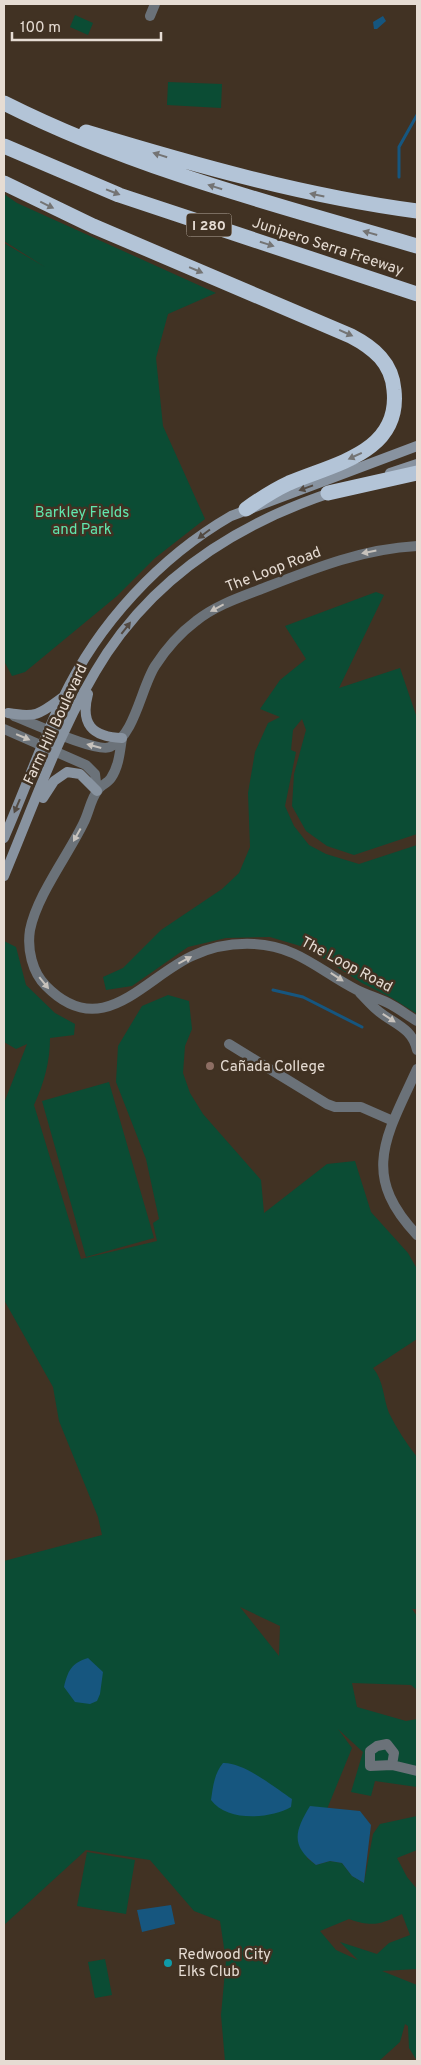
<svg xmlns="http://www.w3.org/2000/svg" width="421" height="2065" viewBox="0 0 421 2065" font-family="Overpass,sans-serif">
	<rect width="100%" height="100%" fill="#413223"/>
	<!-- green -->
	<path fill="#0b4c34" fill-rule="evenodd" d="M75 15 93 23 88 35 70 27Z
		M168 82 222 84 221 108 167 105Z
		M4 194 17 203 216 293 168 314 156 358 163 426 205 519 155 558 117 596 25 672 12 676 4 661V243L45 267 4 241Z
		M376 592 384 595 339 688 400 668 417 718V834L354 855 327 846 306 831 292 806 294 774 306 730 302 719 293 730 291 750 296 752 285 806 294 826 309 845 326 854 359 864 417 845V1014L392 998 362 983 307 948 270 937 226 938 188 947 132 986 106 990 103 977 123 968 161 930 222 889 239 873 250 847 248 793 255 752 268 723 280 717 260 709 280 680 306 659 285 626Z
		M4 941 16 947 26 985 55 1013 75 1024 74 1035 50 1038C50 1062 44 1083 34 1105L81 1259 157 1241 153 1223 159 1219 146 1159 116 1082 118 1046 142 1006 168 995 189 1001 192 1029 185 1046 183 1073 190 1093 203 1114 261 1180 264 1213 327 1164 355 1161 371 1212 408 1253 417 1269V1339L373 1368C384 1381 383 1398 389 1413 397 1429 406 1443 417 1457V1609H412L417 1616V1690L411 1685 352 1683 357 1707 406 1721 417 1719V1787L375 1781 371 1796 351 1792 363 1752 338 1729 352 1748 307 1858 316 1865 330 1861 342 1863 352 1876 364 1883 373 1834 380 1824 417 1816V1850L397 1858 407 1877 417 1889V1969L382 1971 417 1985V2061L409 2048 408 2026 405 2024 400 2042 379 2061H225L221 2015 226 1961 220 1921 194 1911 150 1860 86 1850 4 1925V1561L102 1535 98 1517 59 1421 53 1387 4 1300V1103L27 1044 16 1049 4 1042ZM240 1607 280 1626 279 1656ZM402 1914 410 1935 389 1943 377 1954 340 1942 358 1960 336 1950 320 1931 349 1919C372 1927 380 1925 402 1914Z
		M109 1082 154 1238 86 1257 42 1101Z
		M87 1852 135 1860 126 1914 77 1906Z
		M105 1959 112 1995 95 1998 88 1962Z"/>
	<!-- water -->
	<path fill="#16567f" d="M383 16 386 21 377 29H374L373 22Z
		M88 1658 103 1672 100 1694 97 1701 90 1704 75 1702 64 1687C68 1671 71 1663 88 1658Z
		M223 1763C244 1762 275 1788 292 1799L291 1807C270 1819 227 1822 211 1800 213 1787 214 1774 223 1763Z
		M310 1806 360 1811 371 1825 364 1883 352 1876 342 1863 330 1861 316 1865C291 1846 294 1832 310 1806Z
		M171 1905 175 1924 142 1932 137 1910Z"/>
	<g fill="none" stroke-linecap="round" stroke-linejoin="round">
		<!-- stream -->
		<path stroke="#16567f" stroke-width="3" d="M399 177V147L417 115
			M273 990 303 997 362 1027"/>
		<!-- minor -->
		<path stroke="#6b7279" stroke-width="10" d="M150 16 155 4
			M14 716C30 722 97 753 110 747 135 735 141 688 155 666 166 649 180 633 196 621 216 605 241 597 264 588 315 568 362 549 417 546
			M4 729 86 765 95 774 97 791
			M122 738C120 751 119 766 111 778 108 783 101 785 98 790 91 798 89 812 84 822 69 854 37 895 30 930 27 949 32 972 46 986 102 1043 144 978 192 956 211 947 233 943 254 944 298 946 321 972 357 990 367 995 378 998 388 1003 398 1008 407 1015 417 1021
			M360 993C366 999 371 1005 377 1010 393 1024 412 1027 417 1050
			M229 1044 327 1104 335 1107H361L393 1121
			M417 1069C387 1135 359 1174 417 1235
			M392 1765 394 1753 387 1744 377 1746 370 1751V1766L392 1765 417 1771"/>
		<!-- secondary -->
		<path stroke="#8893a0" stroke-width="10" d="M390 473 417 464
			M88 694C80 724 92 737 122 738
			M8 713C37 718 40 714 63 697
			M43 798 54 781 67 772 80 774 97 791
			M4 838C24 792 41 744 63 698 98 624 160 557 231 516L417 446
			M4 876C35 802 63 720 107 653 161 572 242 522 333 492"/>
		<!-- motorway -->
		<path stroke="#b3c4d7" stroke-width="15" d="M4 103C135 169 277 205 417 246
			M86 132C195 165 304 196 417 211
			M4 146 119 195 417 294
			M4 183 93 226 351 336C374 348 392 363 394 390 401 453 333 464 289 483 274 490 260 499 246 509
			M328 493 417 473"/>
	</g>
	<!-- one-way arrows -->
	<defs><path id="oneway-solid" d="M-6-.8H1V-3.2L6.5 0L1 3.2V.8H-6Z" transform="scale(1.25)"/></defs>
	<g fill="#747474">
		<use href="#oneway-solid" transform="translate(160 155) rotate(-163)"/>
		<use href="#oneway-solid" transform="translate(215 187) rotate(-163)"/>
		<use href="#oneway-solid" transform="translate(113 192) rotate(21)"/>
		<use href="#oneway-solid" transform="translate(317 195) rotate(-168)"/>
		<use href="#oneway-solid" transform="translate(47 205) rotate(26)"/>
		<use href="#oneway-solid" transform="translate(370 233) rotate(-164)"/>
		<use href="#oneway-solid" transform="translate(267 244) rotate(18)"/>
		<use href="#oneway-solid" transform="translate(196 270) rotate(23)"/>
		<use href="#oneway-solid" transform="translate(346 333) rotate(24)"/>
		<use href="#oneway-solid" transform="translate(355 456) rotate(155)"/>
	</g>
	<g fill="#534a42">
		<use href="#oneway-solid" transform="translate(306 488) rotate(160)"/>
		<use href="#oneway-solid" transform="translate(204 534) rotate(143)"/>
		<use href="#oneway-solid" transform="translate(126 628) rotate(-52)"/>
		<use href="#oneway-solid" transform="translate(17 806) rotate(113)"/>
	</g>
	<g fill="#c7c2bc">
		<use href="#oneway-solid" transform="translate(369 552) rotate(169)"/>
		<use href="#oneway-solid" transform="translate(217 608) rotate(152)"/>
		<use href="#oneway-solid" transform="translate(23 737) rotate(23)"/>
		<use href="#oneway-solid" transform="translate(94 746) rotate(-165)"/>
		<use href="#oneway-solid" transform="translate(77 835) rotate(119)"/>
		<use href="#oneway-solid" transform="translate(185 960) rotate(-28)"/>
		<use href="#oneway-solid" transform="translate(337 977) rotate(33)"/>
		<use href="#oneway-solid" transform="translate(44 983) rotate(51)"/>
		<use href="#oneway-solid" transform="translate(389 1018) rotate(33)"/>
	</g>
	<!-- markers -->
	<circle fill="#8d6e63" stroke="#413223" stroke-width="2" cx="210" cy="1066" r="5"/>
	<circle fill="#0f9aa8" stroke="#413223" stroke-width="2" cx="168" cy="1963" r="5"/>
	<g text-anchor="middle" stroke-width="5" stroke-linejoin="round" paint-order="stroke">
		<!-- shield labels -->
		<rect fill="#413223" stroke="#b4a99e" stroke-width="1" x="186.5" y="213.5" width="45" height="23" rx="4"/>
		<g font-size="14" font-weight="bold" fill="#e6dcd3">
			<text x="209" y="230">I 280</text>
		</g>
		<!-- street labels -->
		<g font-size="15" fill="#e6dcd3" stroke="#413223">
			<text transform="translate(328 246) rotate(18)" y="5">Junipero Serra Freeway</text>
			<text transform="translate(273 569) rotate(-21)" y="5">The Loop Road</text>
			<text transform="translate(55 724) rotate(-65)" y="5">Farm Hill Boulevard</text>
			<text transform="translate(347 964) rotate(28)" y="5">The Loop Road</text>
		</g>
		<!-- park labels -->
		<g font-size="15" fill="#61e7ae" stroke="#413223">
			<text x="82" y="517">Barkley Fields<tspan x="82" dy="17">and Park</tspan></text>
		</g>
		<!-- poi labels -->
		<g font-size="15" fill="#e6dcd3" stroke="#413223" text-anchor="start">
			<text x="220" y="1071">Cañada College</text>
			<text x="178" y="1959">Redwood City<tspan x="178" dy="17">Elks Club</tspan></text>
		</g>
	</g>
	<!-- border -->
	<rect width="421" height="2065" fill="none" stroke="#e6dcd3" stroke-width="10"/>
	<!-- scale -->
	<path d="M12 32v8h149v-8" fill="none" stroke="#e6dcd3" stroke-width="2.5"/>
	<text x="20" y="32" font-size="15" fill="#e6dcd3" stroke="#413223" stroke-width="4" paint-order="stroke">100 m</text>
</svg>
